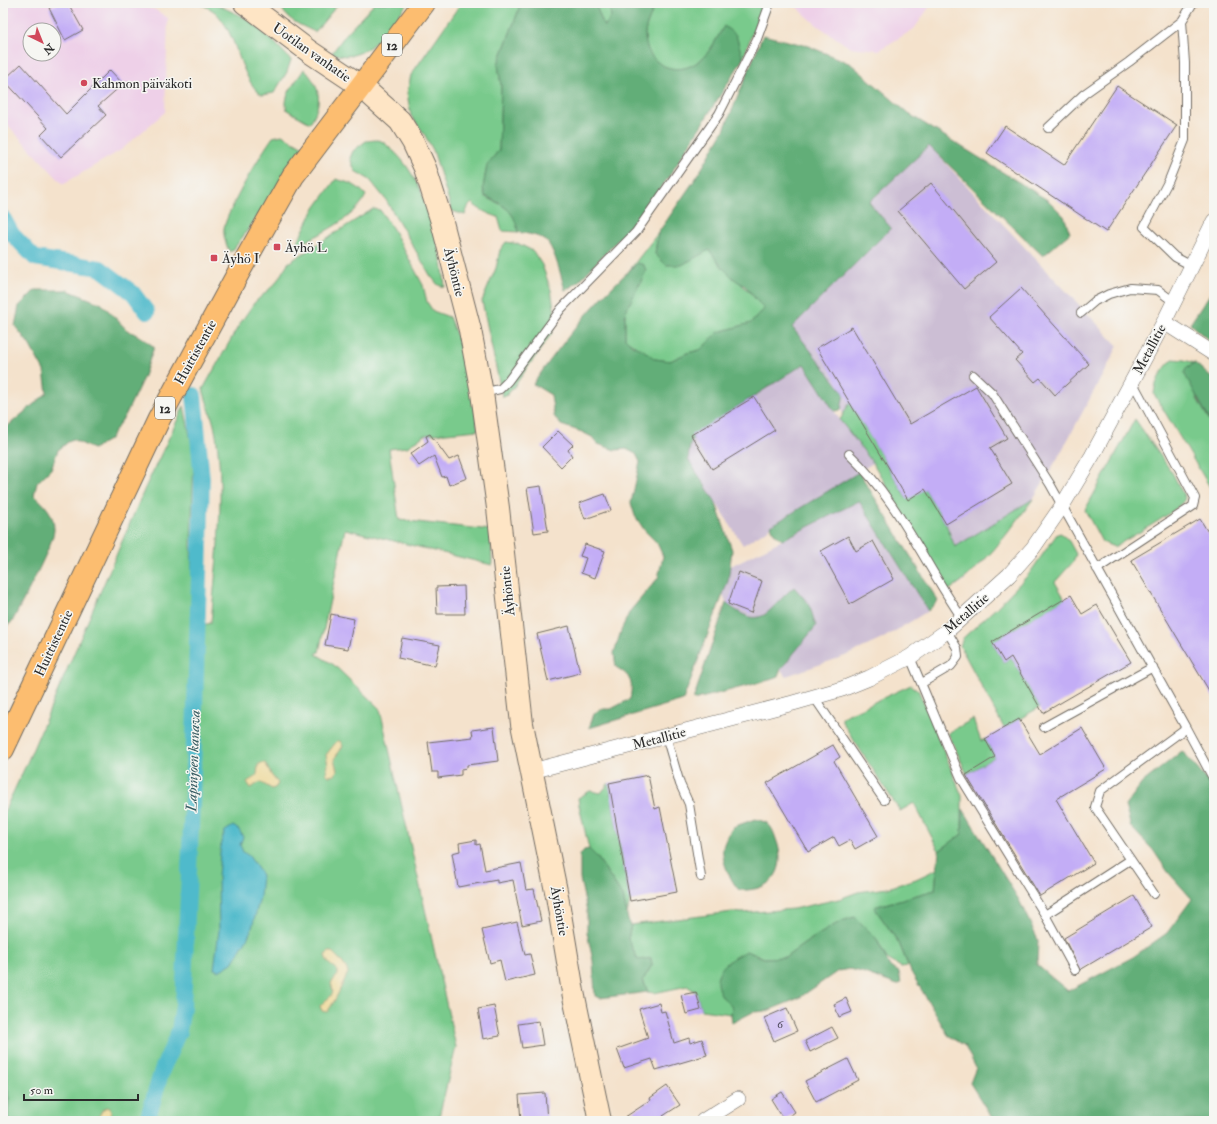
<svg xmlns="http://www.w3.org/2000/svg" width="1217" height="1124" viewBox="0 0 1217 1124" font-family="'IM FELL Double Pica',serif">
	<rect width="100%" height="100%" fill="#f6f6f2"/>
	<filter id="ink" filterUnits="userSpaceOnUse"><feTurbulence type="fractalNoise" baseFrequency=".025" numOctaves="2"/><feDisplacementMap in="SourceGraphic" scale="8" xChannelSelector="R" yChannelSelector="G"/><feConvolveMatrix kernelMatrix="1 2 1 2 8 2 1 2 1" color-interpolation-filters="sRGB"/></filter>
	<filter id="wash" filterUnits="userSpaceOnUse"><feTurbulence type="fractalNoise" baseFrequency=".012" numOctaves="4" result="noise"/><feDisplacementMap in="SourceGraphic" scale="16" xChannelSelector="R" yChannelSelector="G"/><feGaussianBlur stdDeviation="0.9" result="paint"/><feColorMatrix in="noise" values="0 0 0 0 0 0 0 0 0 0 0 0 0 0 0 0 0 1.4 0 .05"/><feComposite in="paint" operator="in"/></filter>
	<g filter="url(#wash)">
		<rect width="100%" height="100%" fill="#f4e2cc"/>
		<!-- built -->
		<path fill="#eed0e8" fill-rule="evenodd" d="M8 3H106L154 9 168 18 165 112 121 150 63 184 3 120V23ZM30 30H54V54H30Z
			M792 3H932L914 29 879 50 849 47 817 25Z"/>
		<!-- industrial -->
		<path fill="#ccbed4" d="M929 146 1118 346 1059 456 1033 499 984 561 963 581 948 591 873 463 743 545 679 445 804 364 840 420 870 459 792 327 890 228 869 202Z
			M859 501 928 611 882 639 845 656 786 676 726 603 715 574Z"/>
		<!-- green -->
		<path fill="#79ca8c" stroke="#527a5c" d="M199 3H214L249 20 276 44 291 60 287 72 274 93 262 95C239 79 238 33 215 12 210 8 204 6 199 3Z
			M281 3H339L315 32C303 26 282 19 281 3Z
			M375 3H408C390 26 366 67 332 53L346 34Z
			M461 3H520L518 12 498 64 501 86 499 150 487 165 483 188 485 197C504 205 515 211 519 232L502 231 498 217C489 214 479 210 472 203L468 207 465 215 452 211 433 150 423 132 411 116 407 93 411 75Z
			M595 3H609L611 17 604 27Z
			M656 3H763L743 59 724 26C717 38 710 53 699 61 676 79 644 64 645 35 645 25 653 12 656 3Z
			M304 69C321 87 323 102 310 123L287 110C282 95 297 81 304 69Z
			M282 135 307 149 233 250 230 252C226 246 223 235 224 228 228 209 261 153 273 137Z
			M366 141C370 141 377 139 381 141 384 142 388 146 390 148 424 175 442 245 445 287L438 285 430 275 386 200 370 180 355 171 350 158 353 151Z
			M336 179C349 183 356 184 366 195 356 219 317 235 295 247L313 211Z
			M373 209 380 210 393 229 423 285 427 302 433 311 449 317 463 351 470 379 478 430 425 435 407 447 389 449 399 520 491 530 492 565 345 529 319 652 316 654 334 665 380 709 456 1047 438 1121H8L9 1099 6 1079 3 1078V814L26 765 145 488 184 406 194 456 191 545 193 616 191 628 211 623C216 561 227 485 214 425 211 413 206 401 203 389L239 325 254 303 275 284 288 263Z
			M658 233 655 254 701 253 709 250C726 272 747 287 764 309L751 323 719 332 700 350 687 353 670 361 655 359 625 339V313L634 292 641 283 638 263 628 272Z
			M506 242 519 244 533 251 542 265 551 290 556 319 552 333 513 388 506 396H502L482 301 496 268 500 250Z
			M1173 359 1184 360 1195 363 1188 367 1197 399 1214 428V494L1154 394C1155 380 1163 369 1173 359Z
			M850 402 907 499 925 489 946 524 955 547 1033 499C1009 532 983 568 948 591L873 463 840 420Z
			M1135 419 1173 474 1185 498C1182 510 1127 539 1114 547L1102 542 1085 510Z
			M1061 533 1069 541 1076 554 1073 562 1055 582 1065 599 992 642 1004 662 1011 657 1040 707 1004 728 960 646 963 638 996 608 1029 574 1057 534Z
			M911 685 918 690 924 703 962 796V834L939 851 914 803 900 811 842 722V717Z
			M973 719 981 741 985 739 995 757 967 774 948 733Z
			M609 783 630 901 627 914 623 896 597 857 589 849 579 805 578 798 590 791 601 793Z
			M937 869 935 890 874 907 899 943 908 966 901 967 887 959 876 938 855 917C838 921 832 927 818 935 806 942 797 949 786 957L764 958 754 953 726 1001 732 1007 731 1014 701 1010 696 992 687 986 654 993 648 992 643 980 652 965 651 958 638 961 628 939 631 925 732 912 742 913 793 909 839 899 858 892 888 888 916 879Z"/>
		<!-- forest -->
		<path fill="#62ae78" stroke="#466c52" d="M520 3H595L604 27 611 17 609 3H656C653 12 645 25 645 35 645 64 676 79 699 61 710 53 717 38 724 26L736 35 743 59 670 175 644 213 577 283 565 290C561 276 556 254 548 243 541 235 527 234 518 232 515 211 504 205 485 196L483 188 487 165 499 150 501 86 498 64 518 12Z
			M763 35 808 46 851 64 909 114 1049 201 1064 216 1070 233 1043 256 929 146 869 202 891 228 792 327 844 393 841 410 834 411 804 364 694 435 690 445 688 459 715 501 732 550 728 581 683 700 589 728 594 714 600 709H611L630 699C633 681 632 677 616 667L614 653 622 628 630 611 658 578 663 556 657 543 645 531 635 516 631 503 640 462 636 454 626 449 615 450 598 444 592 437 582 432 561 425 554 416 551 395 533 384C564 340 597 298 638 263L644 265 646 271 625 313V338L632 345 642 349 655 359 670 361 687 353 700 350 719 332 751 323 764 309 745 286 734 279 722 267 709 250 682 265H666L655 254 658 233 698 175 724 130Z
			M1214 288V345L1190 324Z
			M35 290H67L102 304 127 330 143 338 154 347 144 376 126 414 109 440 93 449 72 439 58 450 51 469 37 483 34 495C45 505 54 513 54 529 55 542 20 606 12 622L3 628V430L47 393 44 371 29 344 15 326 19 306Z
			M1195 363 1214 380V428L1184 373 1187 367Z
			M859 472 938 601 928 611 859 501 782 540 774 533 771 526Z
			M794 587 809 604 816 626 781 669 777 678 693 700 726 603C764 633 765 611 794 587Z
			M1182 751 1214 788V1121H994L970 1083 976 1068 965 1046 948 1035 911 972 899 943 874 907 935 890 939 851 962 834 963 809 1019 900 1038 940 1037 965 1068 991 1133 957 1167 933 1192 899 1168 872 1153 850 1131 827 1125 806 1142 783Z
			M755 819C759 820 763 821 767 823 772 827 774 833 776 839 788 870 772 892 739 890 730 880 719 857 724 844 726 838 730 832 733 827Z
			M589 849 597 857 623 896 628 920 631 925 628 939 638 960 651 958 652 965 643 980 648 992 600 998 595 996 593 961 587 932V911L580 879V855L584 850Z
			M855 917 876 938 890 967 899 972 901 983 897 985 862 972 850 969 838 971 799 998 767 1011 753 1012 732 1023 731 1014 732 1007C705 983 717 965 746 951L764 958 786 957C797 949 806 942 818 935 832 927 838 921 855 917Z
			M3 1078H6L9 1099 8 1121H3Z"/>
		<!-- sand -->
		<path fill="#eeda9e" stroke="#8c8264" d="M337 741H340L343 746 334 759 337 770 335 775 329 776 326 773 328 765 326 755Z
			M261 763H265L272 776 278 783 276 787 272 789 260 782 251 788 247 782C257 775 257 779 258 765Z
			M329 952H332C336 955 348 968 348 973 341 986 337 999 327 1012L322 1011 320 1006C329 995 336 999 331 983L338 975V971C332 965 328 966 325 955Z
			M107 1107 110 1108 111 1113 107 1121H96L103 1109Z"/>
		<!-- water -->
		<path fill="#4fbacb" stroke="#3d727b" d="M233 826 239 830 243 837 240 845 243 852 249 856 262 875 260 897 252 928 247 939 232 963 219 971 214 969 219 931 218 876 221 842 225 831Z"/>
		<g fill="none" stroke-linecap="round" stroke-linejoin="round">
			<!-- canal -->
			<path stroke="#4fbacb" stroke-width="16" d="M3 218 12 234 35 258 100 268 133 293 147 312
				M147 1121 162 1070 179 1031 183 1006 192 803 202 479 194 395"/>
		</g>
		<g id="blocks">
			<!-- building -->
			<path fill="#c3adf6" d="M60 3H68L83 30 65 40 49 8Z
				M21 64 66 114 110 70 123 84 98 106 106 115 61 157 41 135 48 128 4 80Z
				M1117 86 1177 125 1106 232 987 153 1005 126 1064 165Z
				M931 183 996 262 964 289 898 211Z
				M1021 288 1089 364 1055 395 1040 378 1035 382 1015 360 1022 354 989 317Z
				M852 327 910 424 976 386 1007 438 990 448 1012 484 946 524 925 489 908 500 817 348Z
				M754 397 775 430 712 469 691 435Z
				M558 431 573 445 568 450 572 456 561 467 542 447Z
				M430 434 449 460 459 456 467 478 449 485 446 476 442 477 434 456 419 466 410 454 428 441 426 436Z
				M541 486 548 531 534 533 527 488Z
				M605 494 611 510 585 519 579 503Z
				M1200 519 1214 542V699L1131 560Z
				M848 536 856 551 873 541 894 579 850 604 821 551Z
				M585 544 605 551 595 578 581 573 586 558 580 556Z
				M739 572 762 581 751 613 728 604Z
				M464 586 465 614H437L436 587Z
				M1071 595 1082 614 1097 605 1131 662 1043 713 1011 657 1004 662 992 642Z
				M331 614 354 619 348 649 325 645Z
				M569 626 580 673 548 681 537 634Z
				M402 638 440 645 435 666 398 658Z
				M1019 719 1040 754 1082 728 1106 769 1056 799 1094 863 1040 896 966 775 995 757 985 739Z
				M494 727 498 761 467 765V768L461 769V775L438 778V772H432L428 742 473 737 472 730Z
				M833 745 840 757 834 761 878 836 855 849 850 840 839 846 834 837 808 852 767 783Z
				M648 775 655 809 660 807 677 892 630 901 609 783Z
				M476 840V845L480 844 485 870 521 863 526 890 534 889 541 921 522 925 513 880 497 883V880L458 887 452 853 460 851 459 843Z
				M1134 896 1152 927 1080 970 1064 938Z
				M517 922 525 955 530 954 535 975 505 982 500 960 490 963 482 930Z
				M696 992 701 1010 686 1014 681 995Z
				M846 998 852 1012 839 1017 834 1004Z
				M659 1003 661 1012 665 1011 674 1043 689 1038 690 1043 702 1039 707 1055 656 1070 652 1059 624 1068 617 1049 648 1038 639 1009Z
				M494 1006 500 1036 483 1039 478 1009Z
				M787 1008 797 1031 774 1041 764 1018Z
				M539 1021 543 1045 522 1048 518 1024Z
				M832 1027 838 1038 810 1052 805 1041Z
				M848 1059 858 1080 816 1102 805 1081Z
				M667 1086 680 1105 663 1116 666 1121H619L651 1100 650 1098Z
				M782 1092 795 1112 784 1120 771 1099Z
				M545 1093 547 1121H521L519 1095Z"/>
		</g>
	</g>
	<g filter="url(#ink)">
		<use href="#blocks" fill-opacity="0" stroke="#716b63" stroke-width="1"/>
		<g fill="none" stroke-linecap="round" stroke-linejoin="round">
			<defs>
				<path id="service" d="M1048 128 1084 94 1129 62 1182 21
					M1192 266 1175 257 1144 227 1169 180 1185 140V63L1182 21 1193 3
					M1081 313 1095 301 1109 294 1130 288 1158 290 1174 302
					M973 375 992 393 1050 484 1186 728 1100 791 1095 807 1154 894
					M482 393 500 389 508 381 561 309 636 232 719 114 757 39 770 3
					M849 454C898 500 924 563 962 618
					M1097 569 1193 506 1195 498 1132 381
					M910 657 961 778 1045 915 1075 970
					M922 683 951 666 958 657 957 648 947 631
					M814 697 884 800
					M1044 727 1153 667
					M1186 728 1214 780
					M666 736 680 784 689 804 701 877
					M1045 915 1130 860"/>
				<path id="minor" d="M1164 322 1214 354
					M532 771 793 703 842 689 869 678 910 657 947 631 1009 575 1033 548 1062 506 1092 456 1164 322 1214 221
					M703 1121 738 1099"/>
				<path id="secondary" d="M245 3 310 52 361 86 400 121 413 142 425 168 442 222 470 330 482 393 498 508 522 724 557 896 573 992 600 1121"/>
				<path id="trunk" d="M3 749 159 419 241 268 293 176 424 3"/>
			</defs>
			<!-- service casing -->
			<use href="#service" stroke="#716b63" stroke-width="10"/>
			<!-- minor casing -->
			<use href="#minor" stroke="#716b63" stroke-width="16"/>
			<!-- secondary casing -->
			<use href="#secondary" stroke="#716b63" stroke-width="24"/>
			<!-- trunk casing -->
			<use href="#trunk" stroke="#716b63" stroke-width="24"/>
			<!-- service -->
			<use href="#service" stroke="#fff" stroke-width="8"/>
			<!-- minor -->
			<use href="#minor" stroke="#fff" stroke-width="15"/>
			<!-- secondary -->
			<use href="#secondary" stroke="#fee5c5" stroke-width="22"/>
			<!-- trunk -->
			<use href="#trunk" stroke="#fcbd6f" stroke-width="22"/>
		</g>
	</g>
	<!-- markers -->
	<g fill="#d1495b" stroke="#f6f6f2" stroke-width="1.5">
		<circle cx="84" cy="83" r="4"/>
		<rect x="273" y="243" width="8" height="8" rx="2"/>
		<rect x="210" y="254" width="8" height="8" rx="2"/>
	</g>
	<g text-anchor="middle" stroke-width="3" stroke-linejoin="round" paint-order="stroke">
		<!-- number labels -->
		<g font-size="12" fill="#514c5e">
			<text x="780" y="1028">6</text>
		</g>
		<!-- shield labels -->
		<g fill="#f6f6f2" stroke="#686867" stroke-width="1">
			<rect x="382" y="34" width="20" height="22" rx="3"/>
			<rect x="155" y="397" width="20" height="22" rx="3"/>
		</g>
		<g font-size="13" font-weight="bold" fill="#2b2b2b">
			<text x="392" y="50">12</text>
			<text x="165" y="413">12</text>
		</g>
		<!-- street labels -->
		<g font-size="14" fill="#2b2b2b" stroke="#f6f6f2">
			<text transform="translate(312 52) rotate(35)" y="5">Uotilan vanhatie</text>
			<text transform="translate(455 272) rotate(76)" y="5">Äyhöntie</text>
			<text transform="translate(1149 349) rotate(-62)" y="5">Metallitie</text>
			<text transform="translate(195 352) rotate(-61)" y="5">Huittistentie</text>
			<text transform="translate(507 591) rotate(-96)" y="5">Äyhöntie</text>
			<text transform="translate(966 613) rotate(-41)" y="5">Metallitie</text>
			<text transform="translate(53 643) rotate(-65)" y="5">Huittistentie</text>
			<text transform="translate(659 738) rotate(-15)" y="5">Metallitie</text>
			<text transform="translate(560 911) rotate(80)" y="5">Äyhöntie</text>
		</g>
		<!-- poi labels -->
		<g font-size="14" fill="#2b2b2b" stroke="#f6f6f2" text-anchor="start">
			<text x="92" y="88">Kahmon päiväkoti</text>
			<text x="285" y="252">Äyhö L</text>
			<text x="222" y="263">Äyhö I</text>
		</g>
		<!-- water labels -->
		<g font-size="15" font-style="italic" fill="#385d63" stroke="#f6f6f2">
			<text transform="translate(193 761) rotate(-88)" y="5">Lapinjoen kanava</text>
		</g>
	</g>
	<!-- margin -->
	<rect width="1217" height="1124" fill="none" stroke="#f6f6f2" stroke-width="16"/>
	<!-- north arrow -->
	<g transform="translate(42 42) rotate(137)"><circle r="19" fill="#f6f6f2" stroke="#a5a5a2"/>
	<path d="M0-3L7 15L0 10L-7 15Z" fill="#d1495b"/>
	<text y="-6" font-size="11" font-weight="bold" text-anchor="middle" fill="#2b2b2b">N</text>
	</g>
	<!-- scale -->
	<path d="M24 1094v6h114v-6" fill="none" stroke="#2b2b2b" stroke-width="2"/>
	<text x="30" y="1094" font-size="12" fill="#2b2b2b" stroke="#f6f6f2" stroke-width="3" paint-order="stroke">50 m</text>
</svg>
